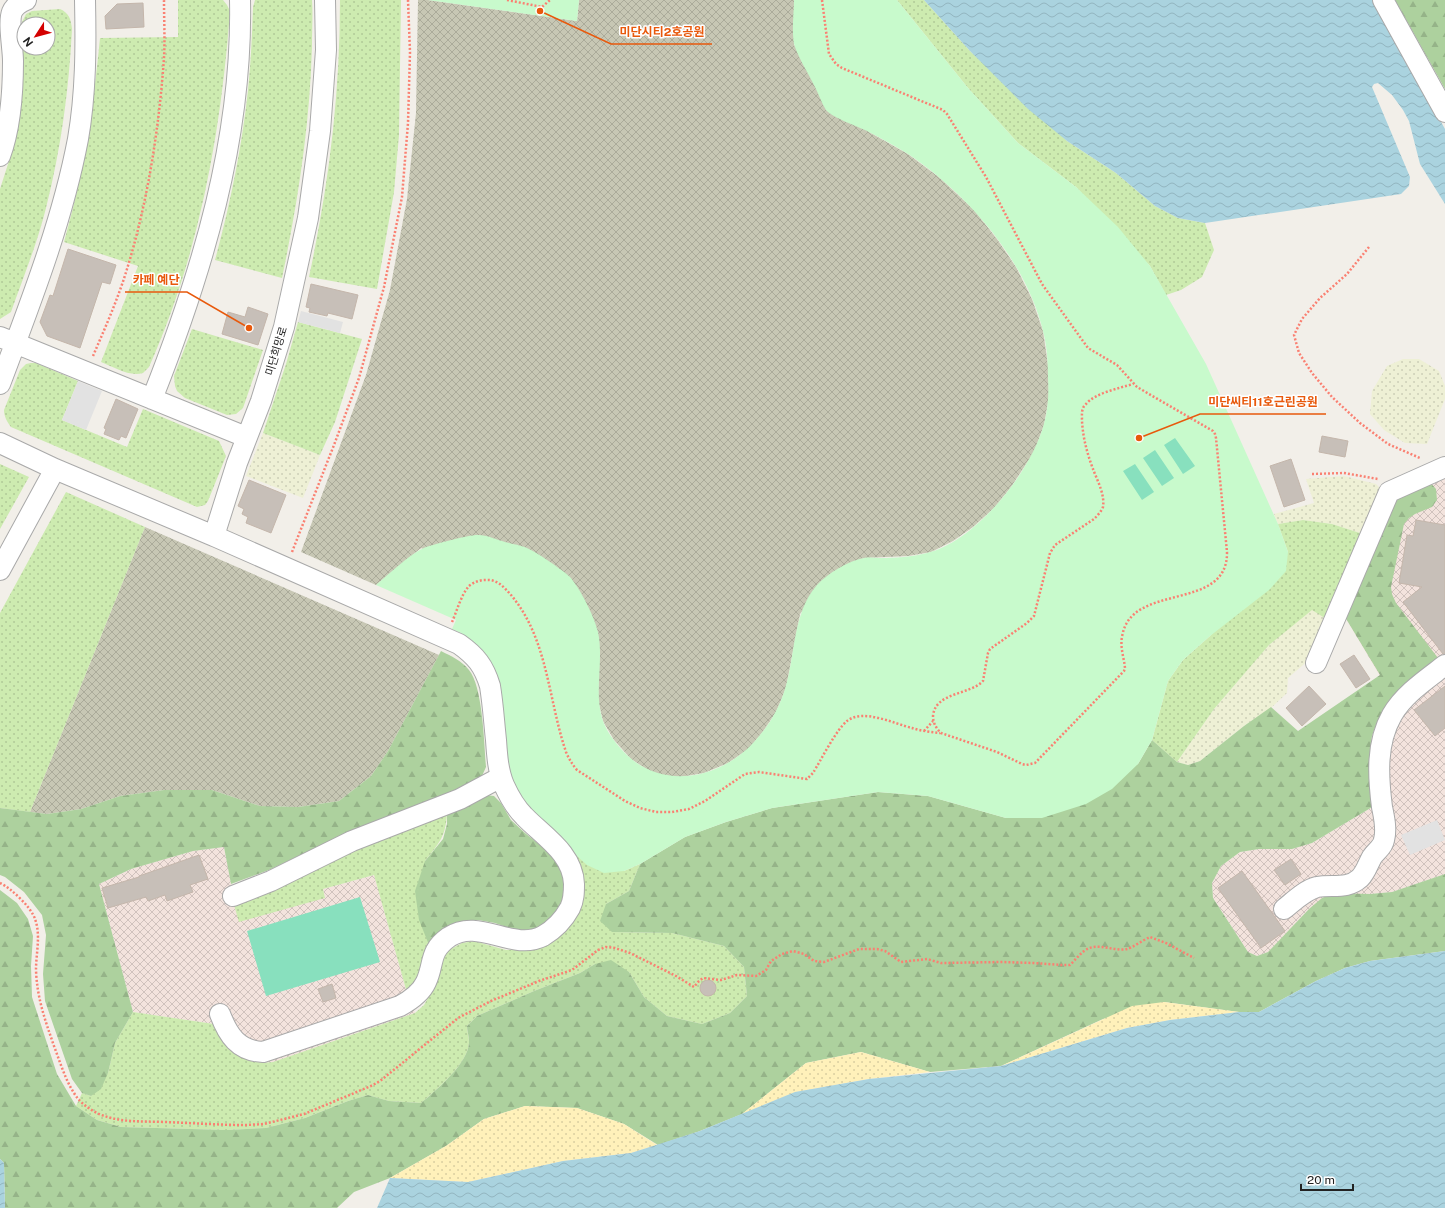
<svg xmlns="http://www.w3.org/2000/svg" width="1445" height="1208" viewBox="0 0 1445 1208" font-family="'Public Sans','Noto Sans KR',sans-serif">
	<defs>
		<pattern id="military-cross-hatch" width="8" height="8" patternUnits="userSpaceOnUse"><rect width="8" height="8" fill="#f3e3dd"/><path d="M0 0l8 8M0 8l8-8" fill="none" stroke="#d0c2bd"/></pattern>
		<pattern id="construction-cross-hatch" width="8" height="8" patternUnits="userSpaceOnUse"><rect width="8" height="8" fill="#c7c7b4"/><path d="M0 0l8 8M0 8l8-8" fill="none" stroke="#abab9a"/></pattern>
		<pattern id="farmland-dots" width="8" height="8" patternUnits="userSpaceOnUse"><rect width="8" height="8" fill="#eef0d5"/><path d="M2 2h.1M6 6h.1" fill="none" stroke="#ccceb7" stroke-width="1.8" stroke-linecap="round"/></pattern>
		<pattern id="grass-dots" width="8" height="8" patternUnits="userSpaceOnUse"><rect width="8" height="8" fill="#cdebb0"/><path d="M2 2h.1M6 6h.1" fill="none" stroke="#b0c997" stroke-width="1.8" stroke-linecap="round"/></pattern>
		<pattern id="forest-firs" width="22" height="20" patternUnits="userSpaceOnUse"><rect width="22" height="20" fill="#add19e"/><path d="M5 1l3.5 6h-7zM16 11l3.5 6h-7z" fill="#95b388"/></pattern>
		<pattern id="sand-dots" width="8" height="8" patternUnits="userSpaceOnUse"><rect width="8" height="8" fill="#fff1ba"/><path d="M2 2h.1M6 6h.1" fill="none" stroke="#dacea0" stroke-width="1.8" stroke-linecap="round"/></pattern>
		<pattern id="water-waves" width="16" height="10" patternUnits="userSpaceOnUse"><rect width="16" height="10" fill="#aad3df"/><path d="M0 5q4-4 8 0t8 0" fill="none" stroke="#92b5bf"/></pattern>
	</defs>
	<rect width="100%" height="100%" fill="#f2efe9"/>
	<!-- military -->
	<path fill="url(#military-cross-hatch)" d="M1445 475V874L1392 892 1370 894 1309 909 1268 952 1257 956 1248 952 1213 898 1212 883 1221 866 1240 852 1259 849H1292L1312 843 1374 806 1370 749 1372 736 1383 712 1393 698 1345 617 1395 497Z
		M224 847 232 889 325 898 323 889 374 875 407 993 415 1013 273 1062 264 1063 247 1060 238 1055 231 1050 214 1024 133 1012 99 884 131 869 193 851Z"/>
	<!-- construction -->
	<path fill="url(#construction-cross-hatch)" d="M418 0H428L577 21 579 0H794V45L869 132 908 154 940 178 974 210 997 239 1016 267 1032 299 1043 331 1048 365 1049 397 1044 425 1034 452 1011 487 994 508 973 527 953 541 931 552 908 556 864 558 848 564 832 573 800 614 786 688 776 712 762 733 747 750 728 763 704 773 674 778 651 772 631 759 614 740 603 721 598 700 599 662 598 634 421 548 376 585 301 552 366 375 390 290 407 199 416 113Z
		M145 527 439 655 388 751 371 776 339 801 298 807 260 806 212 790H164L120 796 81 809 47 814 30 812Z"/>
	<!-- farmland -->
	<path fill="url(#farmland-dots)" d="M1403 359H1419L1439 371 1445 386V399L1427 444 1405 443 1384 430 1370 414 1372 391 1387 366Z
		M263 433 320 455 303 498 246 476Z
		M1344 476 1376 484 1381 489 1363 534 1332 524 1303 520 1278 524 1274 514 1314 503 1306 479Z
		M1312 609 1328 620 1310 659 1288 678 1287 693 1271 708 1244 726 1200 761 1188 765 1177 762 1214 709 1269 645Z"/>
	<!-- grass -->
	<path fill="url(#grass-dots)" fill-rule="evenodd" d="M178 0H223L227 5 230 11C221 133 199 255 149 367L143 373C129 377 114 367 101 362L138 266 64 242C84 173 93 109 100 38L178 37Z
		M255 0H312C313 15 312 30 312 46 310 124 298 201 282 278L215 260C230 205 242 147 248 90 251 62 252 34 253 7Z
		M340 0H401L399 135 394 192 377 289 309 277C329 184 340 95 340 0Z
		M897 0H924L970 51 1067 141 1116 173 1155 206 1178 218 1205 223 1214 250 1202 277 1181 290 1166 295 1150 266 1076 187 1018 143 968 88Z
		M60 9C69 13 71 19 72 29 69 89 61 149 46 208 37 244 23 278 11 312L0 319V189L15 142 21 103 23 55 22 22 26 14 32 11ZM24 24H48V48H24Z
		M298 322 362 339 335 422 320 455 263 433 286 364Z
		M192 329 263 350 243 408 236 414 227 415 185 398 177 391 175 386 174 376Z
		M31 363H36L78 381 62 420 127 447 143 409 219 441 226 456 208 501 205 505 197 507 11 427C7 422 4 416 4 410L20 370 26 364Z
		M0 464 29 477 0 529Z
		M66 492 145 527 30 812 0 808V613Z
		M1303 520 1332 524 1363 534 1328 620 1312 610 1269 645 1214 709 1177 762 1152 740 1168 681 1183 660 1210 636 1288 552 1278 524Z
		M447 812C446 836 440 842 425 861L429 945 420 974 407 993 374 875 323 889 325 898 239 922 234 905 272 891 302 875 362 846Z
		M573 853 624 871 640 864 629 891 606 904 612 932 672 933 724 946 744 967 747 996 730 1013 702 1024 667 1016 644 997 629 972 595 964 580 973 534 991 477 1016 467 1026C467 1031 469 1037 469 1042 469 1063 436 1090 421 1103L389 1101 368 1095 348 1101 305 1118 266 1128 227 1130 121 1127 97 1120 76 1106 82 1093 91 1096 108 1073 115 1043 133 1012 214 1024C230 1049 239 1066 273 1062L415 1013 424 1005 433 989 442 959 449 950 462 943 474 941 506 950H522L538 948 555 939 567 929 577 916Z"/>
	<!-- forest -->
	<path fill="url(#forest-firs)" d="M1395 0H1445V89Z
		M1430 482 1436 489 1437 500 1432 507 1415 514 1409 518 1404 524 1391 587 1392 594 1396 603 1438 658V664L1383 712 1376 725 1372 736 1370 749 1374 806 1312 843 1292 849H1259L1240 852 1221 866 1212 883 1213 898 1248 952 1257 956 1268 952 1309 909 1322 898 1334 893 1370 894 1392 892 1445 874V951L1370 961 1345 968 1316 981 1259 1012H1239L1164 1002 1103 1019 1001 1066 930 1072 861 1052 806 1063 742 1114 700 1131 658 1145 624 1124 577 1108 525 1106 484 1119 446 1146 390 1178 354 1192 337 1208H5L4 1163 0 1159V890L17 903 28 919 33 936 31 966 32 997 57 1074 76 1106 97 1120 121 1127 227 1130 266 1128 305 1118 348 1101 368 1095 389 1101 421 1103C436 1090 470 1062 469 1041 469 1036 467 1031 467 1026L477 1016 534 991 580 973 595 964 611 960 629 972 644 997 667 1016 702 1024 730 1013 747 996 744 967 724 946 672 933 612 932 600 921 606 904 629 891 640 864 685 837 726 822 772 808 878 792 928 796 1006 818 1138 764 1152 740 1177 762 1188 765 1200 761 1244 726 1271 707 1298 731 1380 675 1345 617 1395 497Z
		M441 651C451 656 462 661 469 670 483 687 484 744 486 767L482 776 466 788 355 829 269 870 231 884 224 847 193 851 131 869 99 884 133 1012 115 1043 108 1073 101 1089 91 1096 82 1093 72 1079 45 1001 43 974 46 935 42 915 24 892 5 877 0 875V808L47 814 81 809 120 796 164 790H212L260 806 298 807 339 801 371 776 388 751Z
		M486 795 494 796 501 803 511 820 525 833 545 849 559 864 564 877 566 891 562 904 543 926 529 931 515 930 495 923 478 920 462 922 429 945 419 920 415 891 425 861 443 839 447 824V812Z"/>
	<!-- sand -->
	<path fill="url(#sand-dots)" d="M1164 1002 1239 1012 1170 1020 1127 1028 1001 1066 1132 1006Z
		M861 1052 930 1072 869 1079 796 1092 742 1114 806 1063Z
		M525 1106 577 1108 624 1124 657 1145 631 1153 563 1161 468 1182 390 1178 446 1146 484 1119Z"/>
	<!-- park -->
	<path fill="#c8facc" d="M428 0H579L577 21Z
		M794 0H897L968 88 1018 143 1076 187 1118 227 1150 266 1206 364 1278 524 1288 552 1286 571 1269 590 1210 636 1183 660 1168 681 1152 740 1138 764 1112 789 1086 804 1042 818H1006L928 796 878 792 772 808 726 822 685 837 640 864 624 871 604 873 587 865 535 819 511 784 478 647 461 633 452 629 456 620 376 585C388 575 412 552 426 547 435 544 471 534 479 535 486 535 495 539 502 541 511 544 523 545 531 550 539 554 564 571 570 577 581 590 594 616 598 632 604 661 594 690 602 718 606 731 614 741 623 751 660 791 719 780 754 742 768 727 779 709 785 689 796 654 792 614 817 585 828 573 848 561 864 558 870 557 875 558 880 558 895 558 912 557 927 553 976 541 1031 472 1044 424 1048 409 1049 394 1048 378 1048 363 1047 346 1043 331 1026 261 968 194 908 154 895 146 881 138 867 131 857 126 833 118 826 110 822 104 819 95 816 89 810 76 799 59 795 47 791 36 794 12 794 0Z"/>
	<!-- pitch -->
	<path fill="#88e0be" d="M1175 438 1195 466 1183 474 1164 445Z
		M1155 450 1174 478 1162 486 1143 458Z
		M1135 464 1154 492 1142 500 1123 471Z
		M360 897 380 962 266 996 247 931Z"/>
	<!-- parking -->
	<path fill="#e2e2e2" d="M301 311 343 322 340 333 298 322Z
		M78 381 102 391 86 430 62 420Z
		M1437 820 1445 840 1410 855 1401 835Z"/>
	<!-- water -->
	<path fill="url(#water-waves)" d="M924 0H1373L1445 129V204L1420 164 1409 121 1403 110 1392 95 1378 83 1374 84 1372 87 1410 177 1409 186 1401 194 1205 223 1178 218 1155 206 1116 173 1067 141 1028 109 970 51Z
		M1445 951V1208H377L390 1178 468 1182 563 1161 631 1153 700 1131 795 1092 869 1079 1001 1066 1127 1028 1170 1020 1239 1012H1259L1316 981 1345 968 1370 961Z
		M0 1159 4 1163 5 1208H0Z"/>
	<!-- building -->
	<path fill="#c7bfb8" stroke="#c4b6ab" d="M143 3 144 27 106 29 105 16 117 4Z
		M68 249 116 265 110 284 102 282 80 348 47 336 40 322 50 295 53 296Z
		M311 284 358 295 352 319 328 313 327 316 309 312 310 308 306 307Z
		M248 307 268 314 258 345 222 334 228 312 245 317Z
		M116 399 138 409 126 438 121 436 119 440 104 434 106 429 104 428Z
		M1322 436 1348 441 1345 457 1319 452Z
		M1291 459 1305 500 1284 507 1270 466Z
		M249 480 286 495 271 533 246 523 248 517 242 514 244 509 238 506Z
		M1416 520 1445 525V654H1443L1403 602 1422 587 1399 583 1407 535 1413 536Z
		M1354 655 1370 679 1356 688 1340 664Z
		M1309 686 1326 704 1302 726 1286 708Z
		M1445 686V728L1435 736 1414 710Z
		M199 855 208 879 190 885 193 892 167 901 165 895 148 901 146 897 108 908 102 888 139 877V876Z
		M1291 859 1301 874 1285 885 1274 870Z
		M1242 871 1285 931 1261 948 1218 888Z
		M700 988a8 8 0 1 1 16 0a8 8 0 1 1-16 0Z
		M332 984 336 998 323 1002 318 989Z"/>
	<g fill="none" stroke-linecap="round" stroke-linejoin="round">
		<defs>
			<path id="minor" d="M1383 0 1445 112
				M0 156C10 129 13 91 13 61 13 49 8 22 12 12 14 7 20 2 26 0
				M0 337 246 437
				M0 384C30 304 62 223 78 139 86 93 86 46 85 0
				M152 399C202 273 243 138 240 0
				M0 443 55 469 214 536 237 463 261 401 284 327 308 218 320 131 326 50 325 0
				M214 536 459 644C476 656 484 666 490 686 493 704 494 722 496 740 497 755 498 771 504 785 509 796 515 807 524 816 543 836 573 853 574 884 574 892 574 900 570 908 564 919 555 929 543 936 512 952 479 917 449 937 428 952 435 963 426 982 421 993 411 1000 400 1006L263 1052C238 1051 228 1035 220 1014
				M0 570 55 469
				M1316 663 1389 492 1445 467
				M233 896 271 881 352 841 460 799 501 777
				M1284 909C1294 901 1305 890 1317 887 1332 884 1347 890 1360 878 1366 872 1368 864 1372 857 1376 851 1383 847 1384 840 1387 829 1384 817 1382 807 1378 776 1376 743 1392 715 1404 694 1427 679 1445 665"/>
		</defs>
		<!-- minor casing -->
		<use href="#minor" stroke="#a9a9a9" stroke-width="22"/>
		<!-- path -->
		<path stroke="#fa8072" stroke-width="2.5" stroke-dasharray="2 2" stroke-linecap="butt" d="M507 0 542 7 550 0
			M822 0 829 54 836 64 842 68 943 110 947 114 986 177 1042 284 1088 348 1117 365 1137 387 1213 431 1215 434 1216 438 1227 552C1228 613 1130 581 1122 637 1120 647 1124 658 1125 668L1124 671 1035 763 1026 765 1022 764 997 752 941 733C936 728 933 723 933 716 935 692 970 695 983 681L988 653 990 649 1027 623 1034 616 1050 553 1055 545 1094 519C1097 516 1101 512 1103 507 1105 494 1097 480 1093 469 1087 453 1083 438 1082 421 1082 415 1081 408 1086 404 1095 393 1120 388 1133 384
			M1369 247 1347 274 1320 298 1302 319 1294 335 1299 353 1312 373 1332 397 1360 423 1388 444 1420 458
			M93 356C105 328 118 299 127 269 148 201 159 128 164 58 165 39 164 19 164 0
			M1312 474 1344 473 1378 479
			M292 552 334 445 359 378 384 287 402 197 408 123 410 52 408 0
			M452 622C457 611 461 595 469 586 474 582 480 580 486 580 497 579 504 587 511 595 548 639 548 699 566 752 569 759 572 764 577 770L625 801 640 808 656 812H672L689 809 705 801 745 774 759 772 807 779 813 773C821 760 836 730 847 721 863 708 895 724 912 728 921 731 931 732 940 733
			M924 731 933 721
			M0 883C11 888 31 907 35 919 41 935 36 953 36 970 37 998 45 1020 54 1046 60 1062 65 1079 74 1093 80 1103 89 1109 99 1114 121 1123 142 1121 165 1122 192 1123 219 1125 246 1125L264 1124 304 1114 371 1086 380 1081 458 1018 491 1001 539 981 572 970 598 950 606 947 615 948 630 953 676 976 694 987 698 982 703 978 721 980 737 975 756 976 766 970 771 961 782 954 793 951 804 954 814 961 824 962 859 949H877L885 951 901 962 927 959 941 963 1001 962 1034 963 1062 965H1070C1075 960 1079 955 1084 951 1097 941 1113 952 1127 949 1132 948 1143 940 1150 937L1166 943 1194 958"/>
		<!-- minor -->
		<use href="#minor" stroke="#fff" stroke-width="20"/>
	</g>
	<g text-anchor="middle" stroke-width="3" stroke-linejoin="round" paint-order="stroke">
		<!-- street labels -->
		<g font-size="11" fill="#222" stroke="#fff">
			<text transform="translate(276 351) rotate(-73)" y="4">미단희망로</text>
		</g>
	</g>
	<!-- callouts -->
	<path fill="none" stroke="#e8590c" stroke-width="1.5" d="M540 11L611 44H712M249 328L187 292H125M1139 438L1200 414H1326"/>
	<g fill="#e8590c" stroke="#fff" stroke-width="1.5">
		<circle cx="540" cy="11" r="4"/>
		<circle cx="249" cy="328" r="4"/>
		<circle cx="1139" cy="438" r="4"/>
	</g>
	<g font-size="12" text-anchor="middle" font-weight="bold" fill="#e8590c" stroke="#fff" stroke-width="3" stroke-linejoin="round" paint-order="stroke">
		<text x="662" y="36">미단시티2호공원</text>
		<text x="156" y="284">카페 예단</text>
		<text x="1263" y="406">미단씨티11호근린공원</text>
	</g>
	<!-- north arrow -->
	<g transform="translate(36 36) rotate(234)"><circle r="19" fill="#ffffff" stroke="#a7a7a7"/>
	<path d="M0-3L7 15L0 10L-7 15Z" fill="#d40000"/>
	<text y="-6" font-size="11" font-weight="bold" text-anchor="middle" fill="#222222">N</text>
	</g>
	<!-- scale -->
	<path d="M1301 1184v6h52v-6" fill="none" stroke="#222222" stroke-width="2"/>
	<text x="1307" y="1184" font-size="12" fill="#222222" stroke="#ffffff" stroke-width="3" paint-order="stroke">20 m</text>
</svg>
